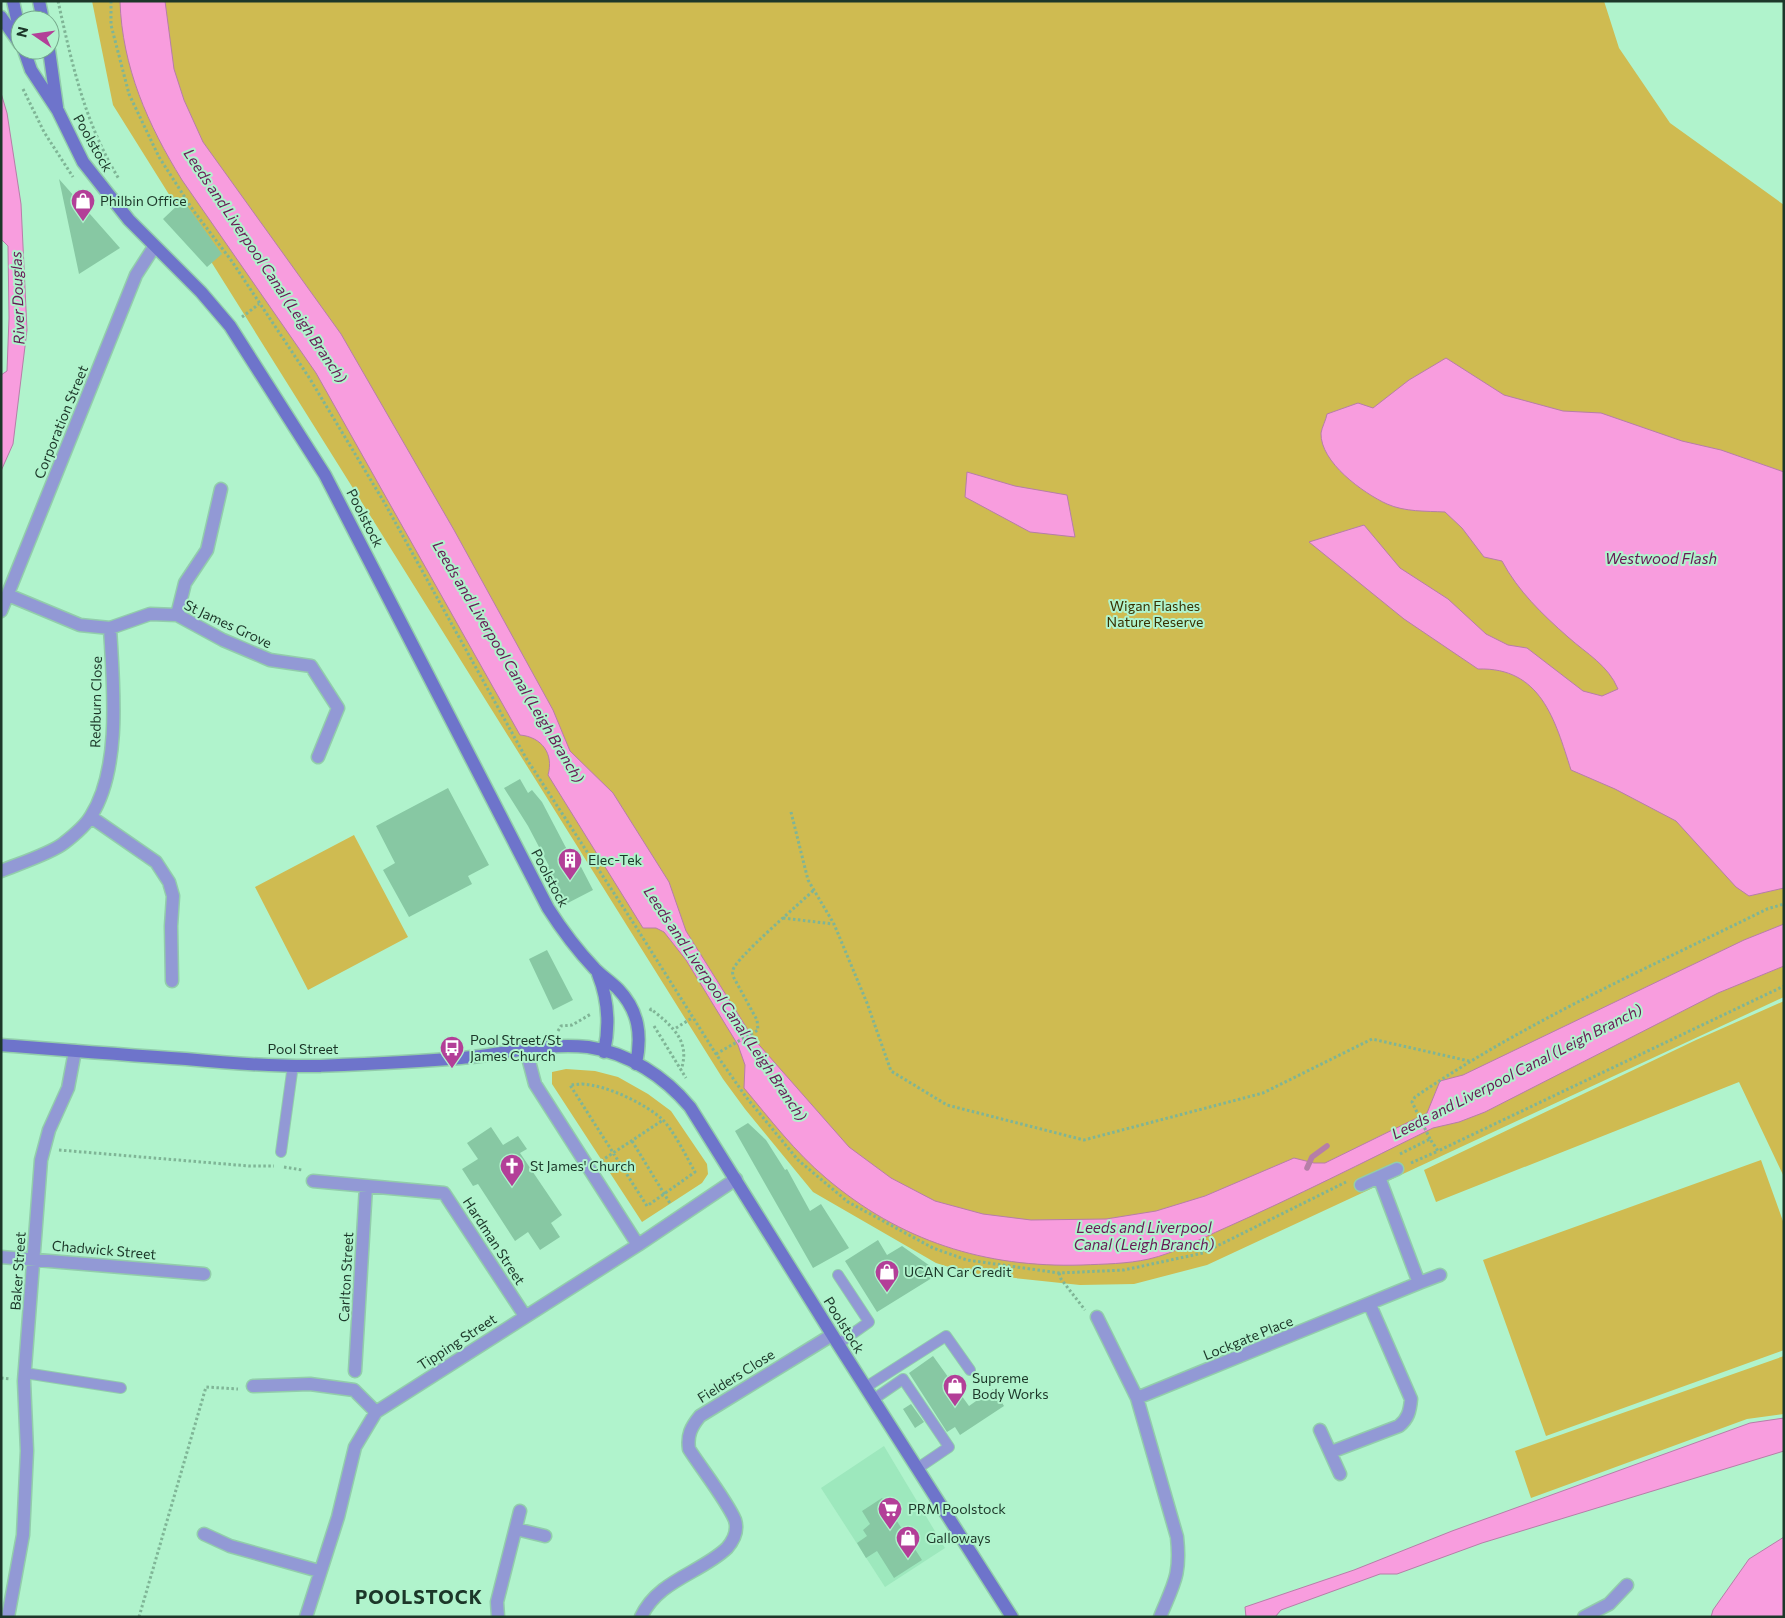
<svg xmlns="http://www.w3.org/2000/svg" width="1785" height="1618" viewBox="0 0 1785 1618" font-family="Commissioner,sans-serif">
	<rect width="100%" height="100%" fill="#b0f3cc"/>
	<!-- built -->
	<path fill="#9de8bd" d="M884 1446 945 1548 885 1587 821 1488Z"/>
	<!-- green -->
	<path fill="#cfbb51" d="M92 1H1604L1619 48 1670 123 1784 205V997L1207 1265 1134 1284 1080 1285 968 1273 936 1263 813 1192 745 1109 723 1079 113 105Z
		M354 835 408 937 308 990 255 887Z
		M1784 1001V1177L1739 1082 1436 1202 1424 1170 1696 1040Z
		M566 1069 595 1071 618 1077 648 1094 671 1111 707 1164 708 1174 702 1183 642 1222 552 1084V1072Z
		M1761 1160 1784 1224V1350L1546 1436 1483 1260Z
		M1784 1356V1414L1747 1419 1531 1498 1515 1451Z"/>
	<!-- water -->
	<path fill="#f89dde" stroke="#b67ea8" d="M120 1H165L174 69 184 100 203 142 341 334 454 530 553 710 570 751 613 793 669 882 686 931 753 1038 849 1147 891 1178 935 1201 983 1214 1031 1220 1106 1219 1156 1211 1205 1196 1294 1158 1314 1163H1325L1427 1113 1440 1081 1463 1075 1744 940 1784 924V966L1718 993 1485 1112 1459 1122 1433 1128C1364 1162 1295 1197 1225 1228 1200 1239 1175 1253 1149 1259 1127 1264 1104 1264 1082 1265 985 1268 900 1241 826 1178 795 1152 770 1119 744 1088L745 1065 738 1045 686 960 664 932 656 928H643L548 775C554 754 542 737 520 735L316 373 182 180C148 125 122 67 120 1Z
		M1 93 7 113 21 204 27 330 13 444 1 471V375L7 371 9 318 8 246 1 239Z
		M1446 358 1504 395 1563 411 1601 413 1682 441 1721 450 1784 472V888L1749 896 1736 887 1676 821 1615 789 1571 770C1555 720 1541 667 1478 669L1404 619 1309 542 1364 525 1400 568 1448 599 1486 634 1508 645 1527 648 1583 691 1602 696 1618 689C1608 665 1587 654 1568 637 1542 614 1518 591 1502 561L1484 557 1462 528 1445 512C1426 511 1405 512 1387 504 1363 493 1320 462 1321 433 1322 427 1326 420 1327 414L1358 403 1373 408 1409 380Z
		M967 472 1015 486 1067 495 1075 537 1030 532 965 497Z
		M1784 1418V1451L1482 1543 1397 1574H1380L1281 1610 1275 1617H1246L1245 1607 1354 1570 1452 1531 1750 1423Z
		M1784 1537V1617H1711L1713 1610 1749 1559Z"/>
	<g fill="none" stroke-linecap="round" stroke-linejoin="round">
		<!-- stream -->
		<path stroke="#b67ea8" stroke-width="5.5" d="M1307 1168 1312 1157 1327 1146"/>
	</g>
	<!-- building -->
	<path fill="#87c8a3" d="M59 179 120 248 79 274Z
		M183 200 222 254 207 267 163 219Z
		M520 779 528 793 532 790 542 802 575 865 579 863 593 890 564 905 544 868 549 866 528 826 504 788Z
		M448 788 489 865 468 876 472 884 409 917 383 870 395 863 376 826Z
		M547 950 573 1000 553 1010 529 959Z
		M748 1123 766 1140 785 1170 787 1169 810 1211 821 1204 849 1248 813 1268 735 1131Z
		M491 1127 503 1145 518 1136 527 1149 520 1153 562 1215 551 1223 560 1237 540 1250 528 1232 515 1241 478 1184 473 1186 462 1169 478 1159 467 1143Z
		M878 1240 887 1255 902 1246 940 1273 877 1312 845 1261Z
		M933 1356 969 1406 993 1389 1004 1406 960 1435 955 1427 947 1432 909 1373Z
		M911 1404 924 1422 915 1428 903 1409Z
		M882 1498 922 1560 894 1578 877 1551 866 1558 857 1543 867 1536 863 1530 870 1524 862 1511Z"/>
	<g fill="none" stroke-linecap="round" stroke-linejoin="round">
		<defs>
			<path id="lane" d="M281 1152 293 1065
				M838 1344 869 1322 838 1275
				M25 1373 121 1388
				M866 1387 946 1336 970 1370
				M874 1399 903 1379 949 1447 918 1468"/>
			<path id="street" d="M8 595 80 625 110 628 150 614 177 615 223 640 270 660 311 666 338 708 318 757
				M1 611 136 275 154 247
				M177 615 185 583 207 550 221 489
				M91 817 156 862 169 882 173 896 171 926 172 981
				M1 871C18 864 52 853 64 843 73 836 86 825 91 816 122 767 113 683 110 628
				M526 1050 535 1084 638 1245
				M313 1181 444 1193 525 1316
				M1361 1185 1397 1169
				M1 1257 204 1274
				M1419 1283 1440 1275
				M1097 1317 1137 1398
				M355 1371 366 1186
				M253 1386 310 1384 354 1390 376 1412
				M1320 1430 1340 1474
				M1331 1452 1399 1426C1408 1419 1410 1411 1411 1399L1370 1305
				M516 1529 545 1536
				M204 1534 230 1546 319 1571
				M8 1617 23 1535 27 1451 24 1381 41 1160 49 1130 68 1088 75 1051
				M306 1617 338 1517 355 1447 376 1412 638 1245 736 1179
				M498 1617 497 1602 520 1511
				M641 1617C658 1580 701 1573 727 1548 734 1540 738 1530 735 1520 727 1501 701 1468 689 1449 687 1435 691 1427 700 1416L832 1335
				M1160 1617C1174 1583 1181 1575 1177 1537L1137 1398 1419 1283 1379 1177
				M1584 1617 1609 1604 1627 1585"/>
			<path id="secondary" d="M13 1 20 33
				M39 1 43 20
				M1 17 20 44
				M24 50 31 70 58 111 83 162 129 220 201 292 230 326 325 475 548 908C562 930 577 950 595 969 602 976 611 982 618 989 639 1011 642 1035 636 1064
				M49 50 57 107
				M598 974C608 999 610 1025 604 1052
				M1 1045C63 1050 124 1055 186 1059 229 1063 274 1067 318 1066 365 1064 413 1062 461 1058 502 1055 546 1042 588 1047 629 1053 665 1077 690 1107L838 1344 1012 1617"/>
		</defs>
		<!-- lane casing -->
		<use href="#lane" stroke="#92cdab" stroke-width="12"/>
		<!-- street casing -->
		<use href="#street" stroke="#92cdab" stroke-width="15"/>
		<!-- secondary casing -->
		<use href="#secondary" stroke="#92cdab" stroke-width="15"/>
		<!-- path -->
		<path stroke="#7fb596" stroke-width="3" stroke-dasharray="2.5 2.5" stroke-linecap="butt" d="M58 1C72 64 85 124 119 179
			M111 1V25L129 94 159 157 193 210 231 260 310 379 384 502 526 758 636 927 716 1054 746 1097 798 1160 848 1202 933 1248 967 1260 1059 1273 1124 1270 1203 1253 1346 1182
			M23 89 44 132 73 177
			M242 317 259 304
			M791 812 808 880 834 924 867 1003 891 1071 947 1105 1084 1140 1263 1093 1372 1039 1469 1061
			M783 918 833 924
			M650 1011 651 1009C672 1026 691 1041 681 1070
			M654 1026 686 1078
			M676 1028 692 1018
			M558 1031 561 1026 572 1025 591 1014
			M716 1054 758 1030 757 1020 734 978C733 976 732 972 733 970 735 959 801 902 814 890
			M582 1084C606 1085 644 1103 662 1119 674 1131 686 1156 695 1172L647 1206 570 1085Z
			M1430 1139 1412 1102 1415 1097C1525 1022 1648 968 1767 909L1784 904
			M632 1141 671 1205
			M59 1150 249 1166H274
			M1400 1154 1430 1139 1438 1151 1784 986
			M601 1161 663 1120
			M1411 1163 1438 1151
			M284 1167 302 1170
			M1059 1273 1061 1279 1085 1310
			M1 1378 11 1379
			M139 1617 206 1387 238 1389"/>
		<!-- lane -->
		<use href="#lane" stroke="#9299d5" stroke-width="10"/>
		<!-- street -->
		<use href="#street" stroke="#9299d5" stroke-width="12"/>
		<!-- secondary -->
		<use href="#secondary" stroke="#6e74cb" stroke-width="12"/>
	</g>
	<!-- icons -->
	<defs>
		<symbol id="shop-pin" viewBox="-11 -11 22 30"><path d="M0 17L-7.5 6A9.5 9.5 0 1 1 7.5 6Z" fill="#b33f98" stroke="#b0f3cc"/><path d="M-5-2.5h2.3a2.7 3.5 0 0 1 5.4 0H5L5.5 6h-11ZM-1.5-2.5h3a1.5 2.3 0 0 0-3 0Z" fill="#fff"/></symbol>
		<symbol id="building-pin" viewBox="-11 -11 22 30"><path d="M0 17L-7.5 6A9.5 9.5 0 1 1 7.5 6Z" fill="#b33f98" stroke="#b0f3cc"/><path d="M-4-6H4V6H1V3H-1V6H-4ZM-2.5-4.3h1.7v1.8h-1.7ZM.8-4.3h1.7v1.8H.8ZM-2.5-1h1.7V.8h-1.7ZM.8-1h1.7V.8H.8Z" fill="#fff"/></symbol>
		<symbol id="bus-pin" viewBox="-11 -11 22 30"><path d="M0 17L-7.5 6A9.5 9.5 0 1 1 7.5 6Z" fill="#b33f98" stroke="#b0f3cc"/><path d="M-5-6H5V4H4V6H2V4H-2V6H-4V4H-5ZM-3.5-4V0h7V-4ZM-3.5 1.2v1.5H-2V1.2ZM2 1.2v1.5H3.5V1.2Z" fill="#fff"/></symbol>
		<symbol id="church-pin" viewBox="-11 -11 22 30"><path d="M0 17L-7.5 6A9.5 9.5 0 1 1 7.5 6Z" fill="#b33f98" stroke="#b0f3cc"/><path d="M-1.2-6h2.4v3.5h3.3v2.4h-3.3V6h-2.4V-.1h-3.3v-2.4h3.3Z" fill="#fff"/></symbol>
		<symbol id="supermarket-pin" viewBox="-11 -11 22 30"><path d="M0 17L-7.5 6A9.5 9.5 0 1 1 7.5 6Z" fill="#b33f98" stroke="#b0f3cc"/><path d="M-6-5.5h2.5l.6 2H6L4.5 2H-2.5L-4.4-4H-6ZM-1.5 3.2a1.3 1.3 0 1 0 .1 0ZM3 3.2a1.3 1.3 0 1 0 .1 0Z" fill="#fff"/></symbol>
	</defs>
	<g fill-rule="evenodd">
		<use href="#shop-pin" x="69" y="187" width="28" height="38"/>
		<use href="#building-pin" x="556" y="846" width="28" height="38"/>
		<use href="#bus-pin" x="438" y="1034" width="28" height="38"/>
		<use href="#church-pin" x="498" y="1152" width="28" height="38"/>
		<use href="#shop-pin" x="873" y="1258" width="28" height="38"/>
		<use href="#shop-pin" x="941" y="1372" width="28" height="38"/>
		<use href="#supermarket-pin" x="876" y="1495" width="28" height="38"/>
		<use href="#shop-pin" x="894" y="1524" width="28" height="38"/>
	</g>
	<g text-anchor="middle" stroke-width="4" stroke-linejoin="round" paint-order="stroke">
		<!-- street labels -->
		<g font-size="14" fill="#1c3729" stroke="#b0f3cc">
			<text transform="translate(93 143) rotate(60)" y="5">Poolstock</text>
			<text transform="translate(61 422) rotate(-68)" y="5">Corporation Street</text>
			<text transform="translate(365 518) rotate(63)" y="5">Poolstock</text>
			<text transform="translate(228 624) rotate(25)" y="5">St James Grove</text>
			<text transform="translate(96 702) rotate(-89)" y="5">Redburn Close</text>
			<text transform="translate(550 878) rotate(62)" y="5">Poolstock</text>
			<text x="303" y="1054">Pool Street</text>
			<text transform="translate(494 1241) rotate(57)" y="5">Hardman Street</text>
			<text transform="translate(104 1250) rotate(5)" y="5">Chadwick Street</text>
			<text transform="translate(18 1271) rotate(-86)" y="5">Baker Street</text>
			<text transform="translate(346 1277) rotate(-87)" y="5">Carlton Street</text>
			<text transform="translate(844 1325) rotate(58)" y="5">Poolstock</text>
			<text transform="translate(1248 1338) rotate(-22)" y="5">Lockgate Place</text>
			<text transform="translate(457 1342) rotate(-33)" y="5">Tipping Street</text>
			<text transform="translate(736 1376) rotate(-32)" y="5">Fielders Close</text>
		</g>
		<!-- poi labels -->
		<g font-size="14" fill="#1c3729" stroke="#b0f3cc" text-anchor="start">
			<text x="100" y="206">Philbin Office</text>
			<text x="588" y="865">Elec-Tek</text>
			<text x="470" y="1045">Pool Street/St<tspan x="470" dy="16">James Church</tspan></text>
			<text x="530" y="1171">St James' Church</text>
			<text x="904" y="1277">UCAN Car Credit</text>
			<text x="972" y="1383">Supreme<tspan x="972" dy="16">Body Works</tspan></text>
			<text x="908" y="1514">PRM Poolstock</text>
			<text x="926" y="1543">Galloways</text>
		</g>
		<!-- park labels -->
		<g font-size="14" fill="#393000" stroke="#b0f3cc">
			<text x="1155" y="611">Wigan Flashes<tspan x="1155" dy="16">Nature Reserve</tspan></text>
		</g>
		<!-- water labels -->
		<g font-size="15" font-style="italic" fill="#681956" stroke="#b0f3cc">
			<text transform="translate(265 266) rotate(56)" y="5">Leeds and Liverpool Canal (Leigh Branch)</text>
			<text transform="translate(18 298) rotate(-92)" y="5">River Douglas</text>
			<text x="1661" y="564">Westwood Flash</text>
			<text transform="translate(508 662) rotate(59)" y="5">Leeds and Liverpool Canal (Leigh Branch)</text>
			<text transform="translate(725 1004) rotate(56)" y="5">Leeds and Liverpool Canal (Leigh Branch)</text>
			<text transform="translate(1517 1072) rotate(-27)" y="5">Leeds and Liverpool Canal (Leigh Branch)</text>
			<text x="1144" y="1233">Leeds and Liverpool<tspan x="1144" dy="17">Canal (Leigh Branch)</tspan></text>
		</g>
		<!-- district labels -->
		<g font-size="19" font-weight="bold" letter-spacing="1" fill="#1c3729" stroke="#b0f3cc">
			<text x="419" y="1604">POOLSTOCK</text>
		</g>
	</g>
	<!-- border -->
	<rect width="1785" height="1618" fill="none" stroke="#1c3729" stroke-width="5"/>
	<!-- north arrow -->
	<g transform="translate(35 35) rotate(283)"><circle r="24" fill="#b0f3cc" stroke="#75a88b"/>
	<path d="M0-4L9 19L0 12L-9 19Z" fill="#b33f98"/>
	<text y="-8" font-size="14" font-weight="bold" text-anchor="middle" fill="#1c3729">N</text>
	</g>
</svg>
